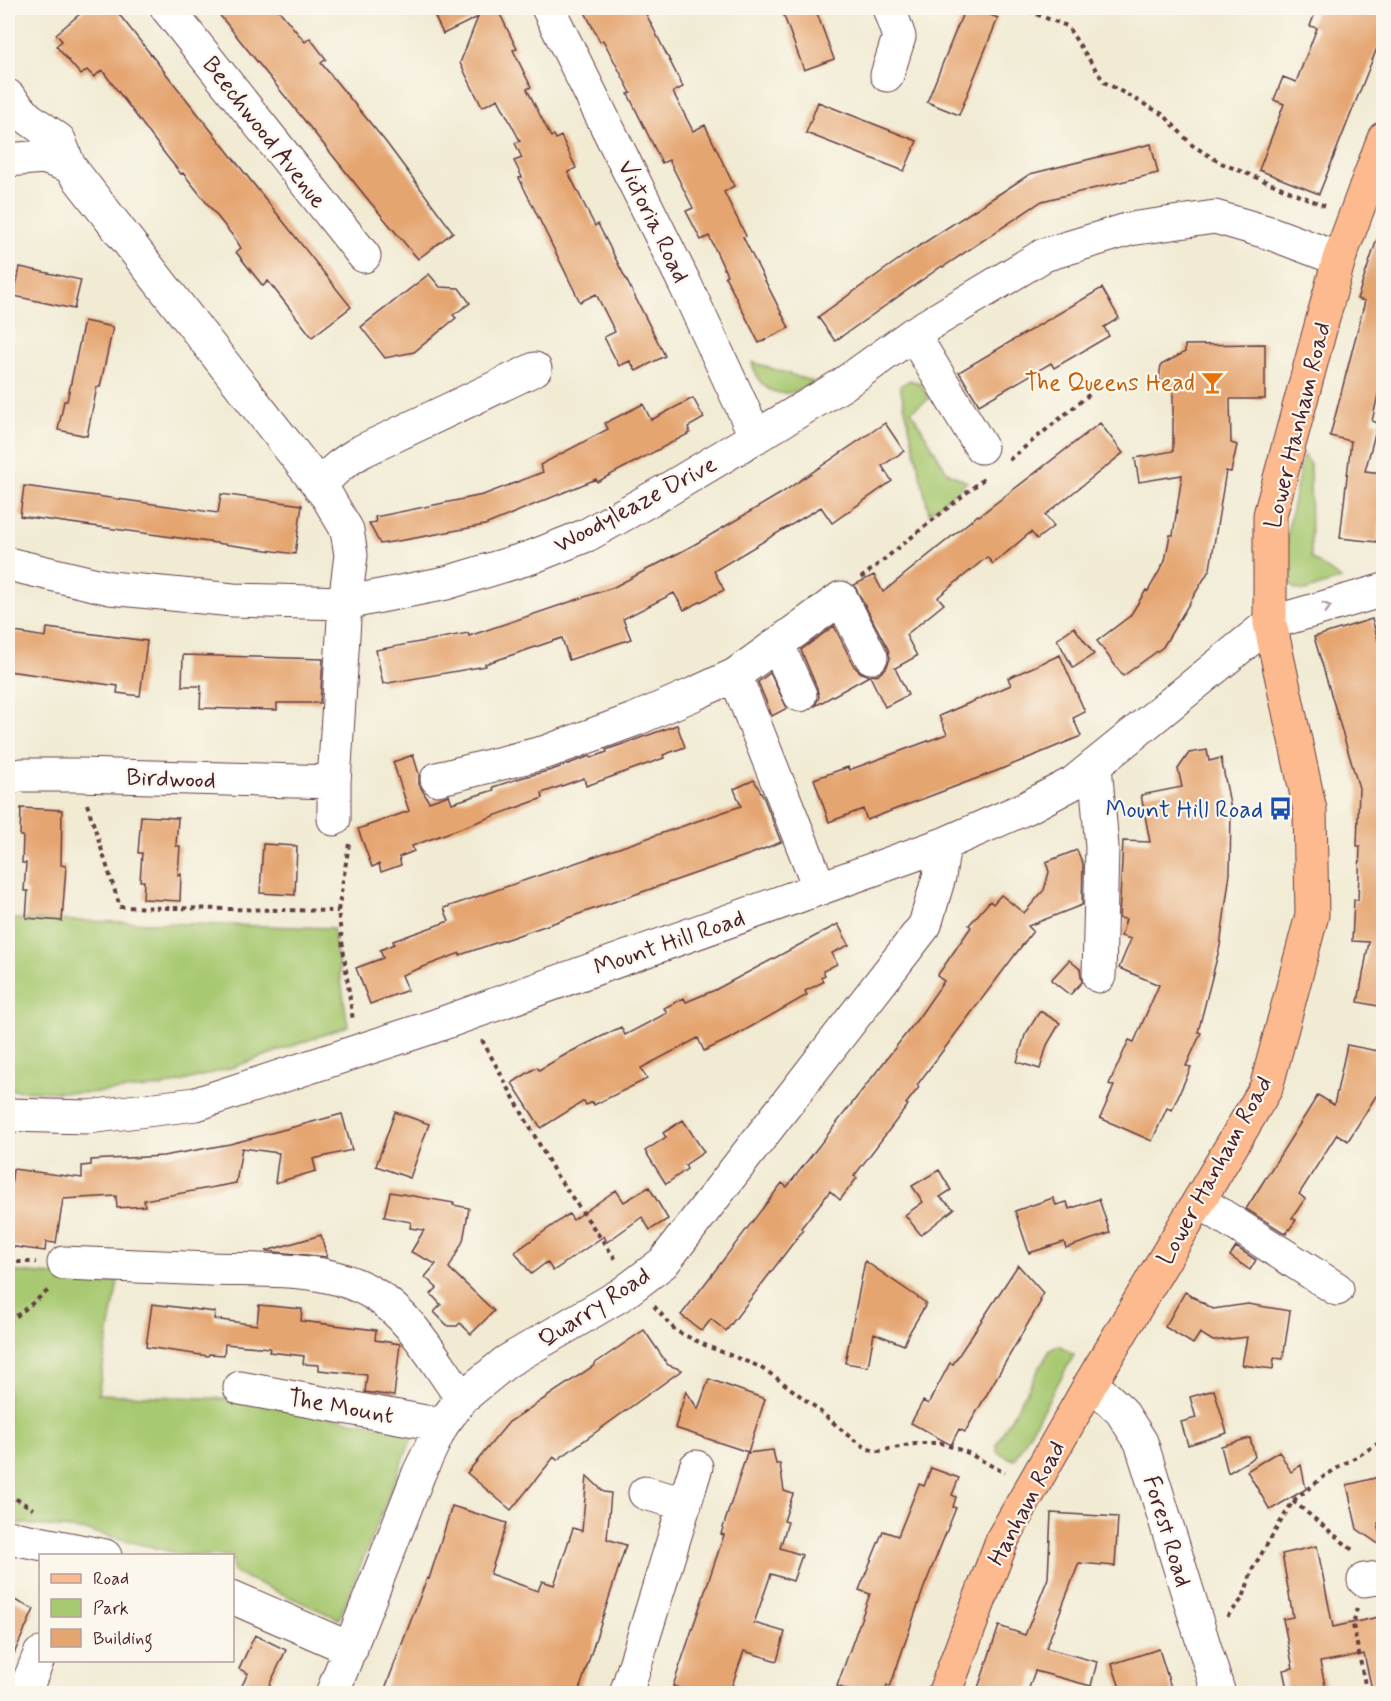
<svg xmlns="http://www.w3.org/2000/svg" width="1391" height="1701" viewBox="0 0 1391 1701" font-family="Mynerve,sans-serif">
	<rect width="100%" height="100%" fill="#fbf7ec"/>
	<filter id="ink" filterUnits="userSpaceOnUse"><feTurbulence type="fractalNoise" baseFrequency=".0167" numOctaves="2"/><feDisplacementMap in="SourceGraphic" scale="12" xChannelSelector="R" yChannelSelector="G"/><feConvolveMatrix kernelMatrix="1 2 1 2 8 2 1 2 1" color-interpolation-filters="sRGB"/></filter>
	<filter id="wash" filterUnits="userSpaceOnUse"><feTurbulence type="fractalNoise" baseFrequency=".008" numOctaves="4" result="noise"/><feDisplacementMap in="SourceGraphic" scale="24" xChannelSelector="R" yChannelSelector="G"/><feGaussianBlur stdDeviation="1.35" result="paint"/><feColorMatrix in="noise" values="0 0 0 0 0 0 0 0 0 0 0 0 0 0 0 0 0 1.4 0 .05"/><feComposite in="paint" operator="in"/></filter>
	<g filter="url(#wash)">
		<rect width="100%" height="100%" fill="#f1ebd4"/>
		<!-- green -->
		<path fill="#a8c971" stroke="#79744e" stroke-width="1.5" d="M752 362 814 382C788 401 760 397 752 362Z
			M910 380 920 384 929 399 911 411 947 472 967 482 929 513 900 386Z
			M1303 455 1310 464 1311 558 1341 579 1305 591 1295 589 1289 582 1284 561 1289 524Z
			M8 919 333 928 348 1026 234 1067 162 1087 86 1093 8 1090Z
			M8 1271 118 1281 98 1394 230 1399 414 1432 339 1619 233 1572 232 1556 184 1555 88 1531 8 1522Z
			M1059 1345 1074 1355 1014 1460 997 1452V1443L1050 1350Z"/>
		<g id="blocks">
			<!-- building -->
			<path fill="#e5a571" d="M87 8H114L351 307 312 337 268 281 263 286 236 252 241 248 236 240 183 173 181 174 165 154 102 70 94 77 87 70 81 75 56 46 62 41 56 34Z
				M214 8H277L305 42 310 38 326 59 321 63 385 141 453 232 418 259 370 202Z
				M431 8H499H497L517 49 513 50 531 87 527 89 551 137 554 135 556 139 561 136 576 168 568 172 595 226 598 224 665 356 636 371 630 361 619 366 604 337 615 332 596 294 580 302 519 178 522 177 514 161 522 158 515 143 520 141 498 99 482 107 460 63 478 17 443 34Z
				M583 8H643L683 87 673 92 693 131 705 125 734 186 724 192 746 236 743 237 789 328 759 343 725 276 727 275 709 236 701 240 686 211 693 208 669 160 662 163 628 94 631 93 603 40 600 42Z
				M781 8H815L834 59 804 70Z
				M965 8H973L998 18 959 115 927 102Z
				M1317 8H1383V33L1319 194 1259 170 1284 104 1274 100 1283 77 1296 82 1317 28 1310 26Z
				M818 102 917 141 904 171 806 133Z
				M1151 144 1158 173 1042 201 943 267 942 266 835 341 818 317 905 255 1030 174Z
				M1379 233H1383V373L1372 421 1378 423 1365 471 1383 473V523H1380L1377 542 1340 538 1351 441 1330 436 1365 301 1357 299Z
				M20 267 81 280 74 309 14 296Z
				M429 274 440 287 459 288 470 303 453 315 456 318 414 352 385 358 361 327Z
				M1102 288 1119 318 1104 327 1109 336 1054 368 1051 363 979 405 959 372Z
				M84 321 113 327 100 387H97L87 436 58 430 64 401H67Z
				M1265 344V399H1230L1231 443 1237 445 1231 472 1226 471 1210 569 1163 647 1123 676 1097 641 1130 616 1146 590 1148 591 1165 561 1170 535H1173L1182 475 1139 482 1135 458 1173 451V392L1159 379 1161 365 1185 352V345Z
				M693 398 704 418 688 427 690 433 597 482 596 479 485 525 410 539 380 544 369 523 376 522 375 517 483 495 543 472 540 465 608 429 605 423 643 404 651 420Z
				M885 423 904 451 882 466 892 481 832 523 821 507 714 571 724 590 684 610 674 593 623 619 631 639 569 660 562 638 485 664 486 666 383 684 376 650 468 633 469 636 614 587 692 546 780 494Z
				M1100 423 1123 453 1045 515 1054 526 1037 539 1031 532 993 564 987 557 938 597 944 604 906 635 917 656 895 668 908 695 885 707 870 676 879 674 886 668 890 659 888 649 854 585 874 575 883 592 978 515 979 516Z
				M24 486 218 513 221 494 302 505 295 554 20 516Z
				M1372 619 1383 657V1007L1358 1002 1369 942 1352 941 1354 900H1358L1360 846H1357L1359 788 1314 637Z
				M834 626 854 666 860 672 869 676 815 706 819 697 817 688 801 650Z
				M1074 627 1094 654 1073 668 1057 639Z
				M47 628 147 641 140 696 117 693 118 686 8 671V631L46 637Z
				M183 655 323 659 320 703H277V710L200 708 201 686H182Z
				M1060 655 1085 712 1073 718 1081 736 999 770 867 820 863 809 829 822 814 779 848 767 849 770 947 734 939 716 1011 685 1008 678Z
				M770 673 787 708 772 716 758 682Z
				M677 725 685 747 663 755 664 758 586 786 584 778 542 793 543 798 412 846 414 851 399 857 401 865 381 872 379 864 372 867 358 829 409 811 393 762 413 755 419 774V784L429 802 449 795 452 803 494 790 493 787 524 777 552 770 590 756 591 758 607 752 606 750Z
				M1207 750 1209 761 1221 758 1231 809 1230 873 1220 946 1198 1032 1201 1033 1186 1066 1191 1067 1172 1110 1167 1108 1152 1141 1100 1118 1114 1086 1109 1084 1129 1040 1134 1042 1159 985 1119 968 1131 939 1121 936 1126 919 1119 918 1123 841 1150 842 1141 795 1182 787 1178 769 1189 753Z
				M754 780 763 796 781 842 751 854 516 936 460 955V953L402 975 408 990 370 1004 356 968 383 958 380 950 394 944 393 941 449 921 444 908 741 806 734 789Z
				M21 808 62 810 61 865 66 866 62 921 26 918 28 891H24L26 863H22L23 836H20Z
				M141 816 178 818 176 846H180L178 875 181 874 180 901 143 899 144 881H140L142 853H138Z
				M263 844 297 846 295 895 260 893Z
				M1077 850 1083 864 1082 905 1028 926 1033 931 917 1085 919 1087 906 1104 908 1105 854 1176 857 1178 840 1200 830 1191 801 1228 803 1230 726 1331 711 1319 702 1331 681 1315 782 1183 787 1187 919 1017 944 981 937 976 971 927 969 925 990 901 993 904 1001 895 1024 913 1044 890 1049 872 1046 862Z
				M838 924 849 945 832 953 837 964 823 971 825 975 821 977 823 982 805 991 807 995 733 1037 704 1051 698 1038 641 1068 647 1079 594 1105 593 1102 586 1105 584 1101 541 1128 512 1083 537 1067 539 1070 570 1052 621 1027 625 1035 667 1013 664 1008 684 998 686 1002 715 990Z
				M1069 960 1080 969 1082 982 1070 995 1051 980Z
				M1040 1011 1060 1023 1047 1045 1040 1069 1017 1062 1025 1035Z
				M1347 1045 1383 1052V1097L1376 1096 1348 1141 1337 1134 1299 1194 1305 1199 1292 1218 1296 1220 1286 1234 1246 1209 1318 1095 1334 1105Z
				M395 1112 429 1124 410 1178 376 1166Z
				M342 1114 352 1150 313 1159 316 1171 275 1183 279 1153 242 1148 236 1183 144 1200 145 1206 117 1208 116 1196 63 1199 56 1243 46 1242 45 1251 8 1246V1186L11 1187 13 1169 82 1178V1166L91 1165V1160L163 1156 230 1144Z
				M683 1120 704 1152 685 1165 687 1169 666 1184 645 1151 666 1137 663 1133Z
				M939 1170 951 1190 940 1197 954 1209 921 1235 905 1215 923 1202 912 1186Z
				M649 1187 668 1219 650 1230 642 1217 607 1242 604 1236 553 1271 547 1262 531 1274 515 1252 569 1214 573 1220 616 1190 624 1202Z
				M390 1192 454 1203 453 1205 469 1208 463 1241 449 1268 494 1311 471 1334 460 1323 457 1326H448L434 1312 441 1305 431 1294 437 1288 425 1277 436 1264 411 1252 424 1230 410 1228 411 1222 384 1217Z
				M1053 1198 1056 1205 1067 1202 1069 1209 1099 1199 1110 1233 1066 1248 1064 1242 1029 1253 1015 1211Z
				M321 1235 327 1257 266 1251Z
				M1236 1247 1256 1260 1250 1270 1230 1256Z
				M865 1261 926 1303 924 1305 925 1306 909 1333 904 1345 874 1333 868 1367 845 1363Z
				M1018 1265 1043 1293 1039 1300 1041 1301 965 1432 959 1429 951 1445 911 1423 923 1401 928 1404 950 1363 953 1364Z
				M1185 1292 1213 1309 1248 1304 1290 1311 1283 1359 1274 1358 1273 1369 1242 1365 1247 1337 1213 1341 1200 1333 1193 1344 1165 1327Z
				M152 1304 215 1312 214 1319 257 1325 259 1305 302 1309 301 1321 376 1330 375 1340 400 1344 394 1396 365 1392 367 1375 319 1370V1365L303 1364 304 1356 269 1352 270 1348 225 1344 224 1355 209 1354 208 1356 146 1347Z
				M644 1330 668 1365 682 1370 557 1460 554 1457 511 1510 467 1473 509 1422 595 1365 594 1364Z
				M709 1379 765 1399 748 1452 675 1428 686 1391 698 1409Z
				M1214 1390 1227 1433 1188 1445 1181 1422 1196 1418 1190 1397Z
				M1250 1438 1255 1457 1228 1473 1221 1446Z
				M773 1450 776 1464H780L784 1491 793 1494 784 1521 788 1522 780 1548 802 1555 793 1581 771 1574 754 1623 785 1632 777 1661 744 1651 729 1694H696L673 1686 724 1535 721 1534 747 1453Z
				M1279 1451 1291 1472 1301 1465 1306 1489 1270 1510 1247 1471Z
				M931 1468 959 1478 952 1495 956 1497 953 1507 956 1508 923 1590 890 1687 887 1685 885 1694H858L837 1686 870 1594 859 1590 883 1531 898 1536 919 1484 924 1486Z
				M587 1476 604 1492 611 1493 607 1539 626 1545 578 1694H383L427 1578 429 1579 452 1506 507 1523 490 1574 538 1591 542 1581 554 1585 573 1528 582 1531Z
				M1383 1476V1515L1380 1516 1381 1522 1378 1523 1383 1547 1357 1529 1347 1485Z
				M1051 1513 1118 1517 1115 1566 1079 1563 1046 1648 1097 1662 1091 1686 1035 1671 1027 1694H994L978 1688 999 1626 1025 1635 1048 1578Z
				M1317 1546 1333 1627 1383 1616V1694H1373L1364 1654 1320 1662 1327 1694H1288L1283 1670 1293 1668 1283 1619 1293 1617 1282 1554Z
				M8 1597 34 1609 8 1667Z
				M255 1635 286 1650 265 1694H238L248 1673 239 1669Z
				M1159 1649 1173 1694H1122L1112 1664Z"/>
		</g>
	</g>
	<g filter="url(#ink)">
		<use href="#blocks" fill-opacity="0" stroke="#633e44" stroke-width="1.5"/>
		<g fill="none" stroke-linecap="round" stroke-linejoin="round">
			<defs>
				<path id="minor" d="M167 8 364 256
					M548 8 685 284 756 437
					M887 75 899 37 889 8
					M8 96 28 118 59 140 69 166 327 496 347 530 351 555 345 603 334 782V819
					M8 160 43 157 69 166
					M913 334 981 447
					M320 488C331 470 344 462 362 451L535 369
					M8 564 110 588 233 600 345 603 446 583 532 557 587 535 667 490 842 385 913 334 1044 255 1130 229 1215 217 1270 233 1339 259
					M777 644 800 695
					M735 675 820 889
					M1095 765 1102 847 1099 976
					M8 777 22 775H78L334 782
					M437 779 546 752 636 719 694 694 735 675 841 598 871 657
					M8 1115 88 1117 196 1104 432 1027 944 844 1026 808 1073 783 1270 623 1384 590
					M1199 1201 1337 1289
					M64 1263C113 1265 161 1267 210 1269 264 1271 327 1265 374 1294 413 1318 436 1363 462 1398
					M1091 1383 1121 1411 1141 1442 1219 1694
					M240 1388 442 1425
					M645 1493 685 1504
					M8 1537 105 1556
					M1364 1580 1384 1577
					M232 1597 351 1649
					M24 1694 40 1654
					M332 1694 419 1473 442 1425 462 1398 506 1362 622 1294 663 1263 925 925 939 877 944 844
					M626 1694 696 1467"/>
				<path id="major" d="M944 1694 1003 1538 1091 1383 1266 1088 1312 915 1310 810 1270 623V515L1339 259 1384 138"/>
			</defs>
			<!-- minor casing -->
			<use href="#minor" stroke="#633e44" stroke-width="35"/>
			<!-- major casing -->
			<use href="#major" stroke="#633e44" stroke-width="35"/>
			<!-- path -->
			<path stroke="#633e44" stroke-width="4" stroke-dasharray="4.5 4.5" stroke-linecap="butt" d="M1020 8 1067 26 1104 82 1164 115 1192 145 1221 163 1328 207
				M1009 460 1090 394
				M861 578 986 477
				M87 804 120 907 338 911
				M349 844 338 911 353 1021
				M482 1040 555 1173 617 1261
				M8 1262H36
				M654 1306 676 1331 709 1347 758 1366 774 1376 815 1407 851 1438 868 1449 879 1451 920 1443H941L966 1452 1005 1473
				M8 1320 14 1318 50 1289
				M8 1494 33 1509
				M1293 1501 1355 1552
				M1357 1608 1353 1625 1367 1694
				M1227 1617 1243 1598 1253 1568 1293 1501 1326 1475 1384 1440"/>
			<!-- minor -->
			<use href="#minor" stroke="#fff" stroke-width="33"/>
			<!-- major -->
			<use href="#major" stroke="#fcba8e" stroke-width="33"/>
		</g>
		<!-- one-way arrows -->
		<defs><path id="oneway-chevron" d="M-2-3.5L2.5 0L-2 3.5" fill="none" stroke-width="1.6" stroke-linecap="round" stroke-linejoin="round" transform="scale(1.5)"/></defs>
		<use stroke="#ae9aa0" href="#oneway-chevron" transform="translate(1327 607) rotate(-16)"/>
	</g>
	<!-- icons -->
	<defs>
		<symbol id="bar-bare" viewBox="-9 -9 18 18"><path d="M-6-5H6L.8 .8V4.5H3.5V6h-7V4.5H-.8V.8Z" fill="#e8710a" stroke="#fbf7ec" stroke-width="2.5" paint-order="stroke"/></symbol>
		<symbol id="bus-bare" viewBox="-9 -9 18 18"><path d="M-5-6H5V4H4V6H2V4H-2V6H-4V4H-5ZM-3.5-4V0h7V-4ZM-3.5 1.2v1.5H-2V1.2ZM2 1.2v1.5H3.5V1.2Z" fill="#1a4fb4" stroke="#fbf7ec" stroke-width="2.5" paint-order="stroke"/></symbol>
	</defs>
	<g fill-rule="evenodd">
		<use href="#bar-bare" x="1196" y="366" width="33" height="33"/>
		<use href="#bus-bare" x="1264" y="792" width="33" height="33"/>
	</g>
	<g text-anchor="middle" stroke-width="4.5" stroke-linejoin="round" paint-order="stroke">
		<!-- street labels -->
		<g font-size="24" fill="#4a1f2b" stroke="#fbf7ec">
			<text transform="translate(265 132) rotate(52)" y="8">Beechwood Avenue</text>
			<text transform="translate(654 221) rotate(64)" y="8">Victoria Road</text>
			<text transform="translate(1297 425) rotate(-76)" y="8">Lower Hanham Road</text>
			<text transform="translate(635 504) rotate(-28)" y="8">Woodyleaze Drive</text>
			<text transform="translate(171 778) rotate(2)" y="8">Birdwood</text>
			<text transform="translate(669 942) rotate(-19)" y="8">Mount Hill Road</text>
			<text transform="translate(1214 1170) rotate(-61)" y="8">Lower Hanham Road</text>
			<text transform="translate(594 1307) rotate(-33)" y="8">Quarry Road</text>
			<text transform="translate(341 1406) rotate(10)" y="8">The Mount</text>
			<text transform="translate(1026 1503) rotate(-62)" y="8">Hanham Road</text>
			<text transform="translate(1168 1531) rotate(73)" y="8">Forest Road</text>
		</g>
		<!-- food labels -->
		<g font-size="24" fill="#c56008" stroke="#fbf7ec" text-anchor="end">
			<text x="1195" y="390">The Queens Head</text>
		</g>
		<!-- transit labels -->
		<g font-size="24" fill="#164399" stroke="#fbf7ec" text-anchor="end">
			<text x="1263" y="817">Mount Hill Road</text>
		</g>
	</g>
	<!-- margin -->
	<rect width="1391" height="1701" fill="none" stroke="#fbf7ec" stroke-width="30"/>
	<!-- legend -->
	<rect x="39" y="1554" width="195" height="108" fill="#fbf7ec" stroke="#b4a19f" stroke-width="1.5"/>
	<rect x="51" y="1574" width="30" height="9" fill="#fcba8e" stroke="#b4a19f" stroke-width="1.5"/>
	<text x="93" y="1584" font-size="18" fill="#4a1f2b">Road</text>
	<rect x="51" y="1599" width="30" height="18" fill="#a8c971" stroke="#b4a19f" stroke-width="1.5"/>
	<text x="93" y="1614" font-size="18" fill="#4a1f2b">Park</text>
	<rect x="51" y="1629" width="30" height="18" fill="#e5a571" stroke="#b4a19f" stroke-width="1.5"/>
	<text x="93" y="1644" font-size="18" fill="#4a1f2b">Building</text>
</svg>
